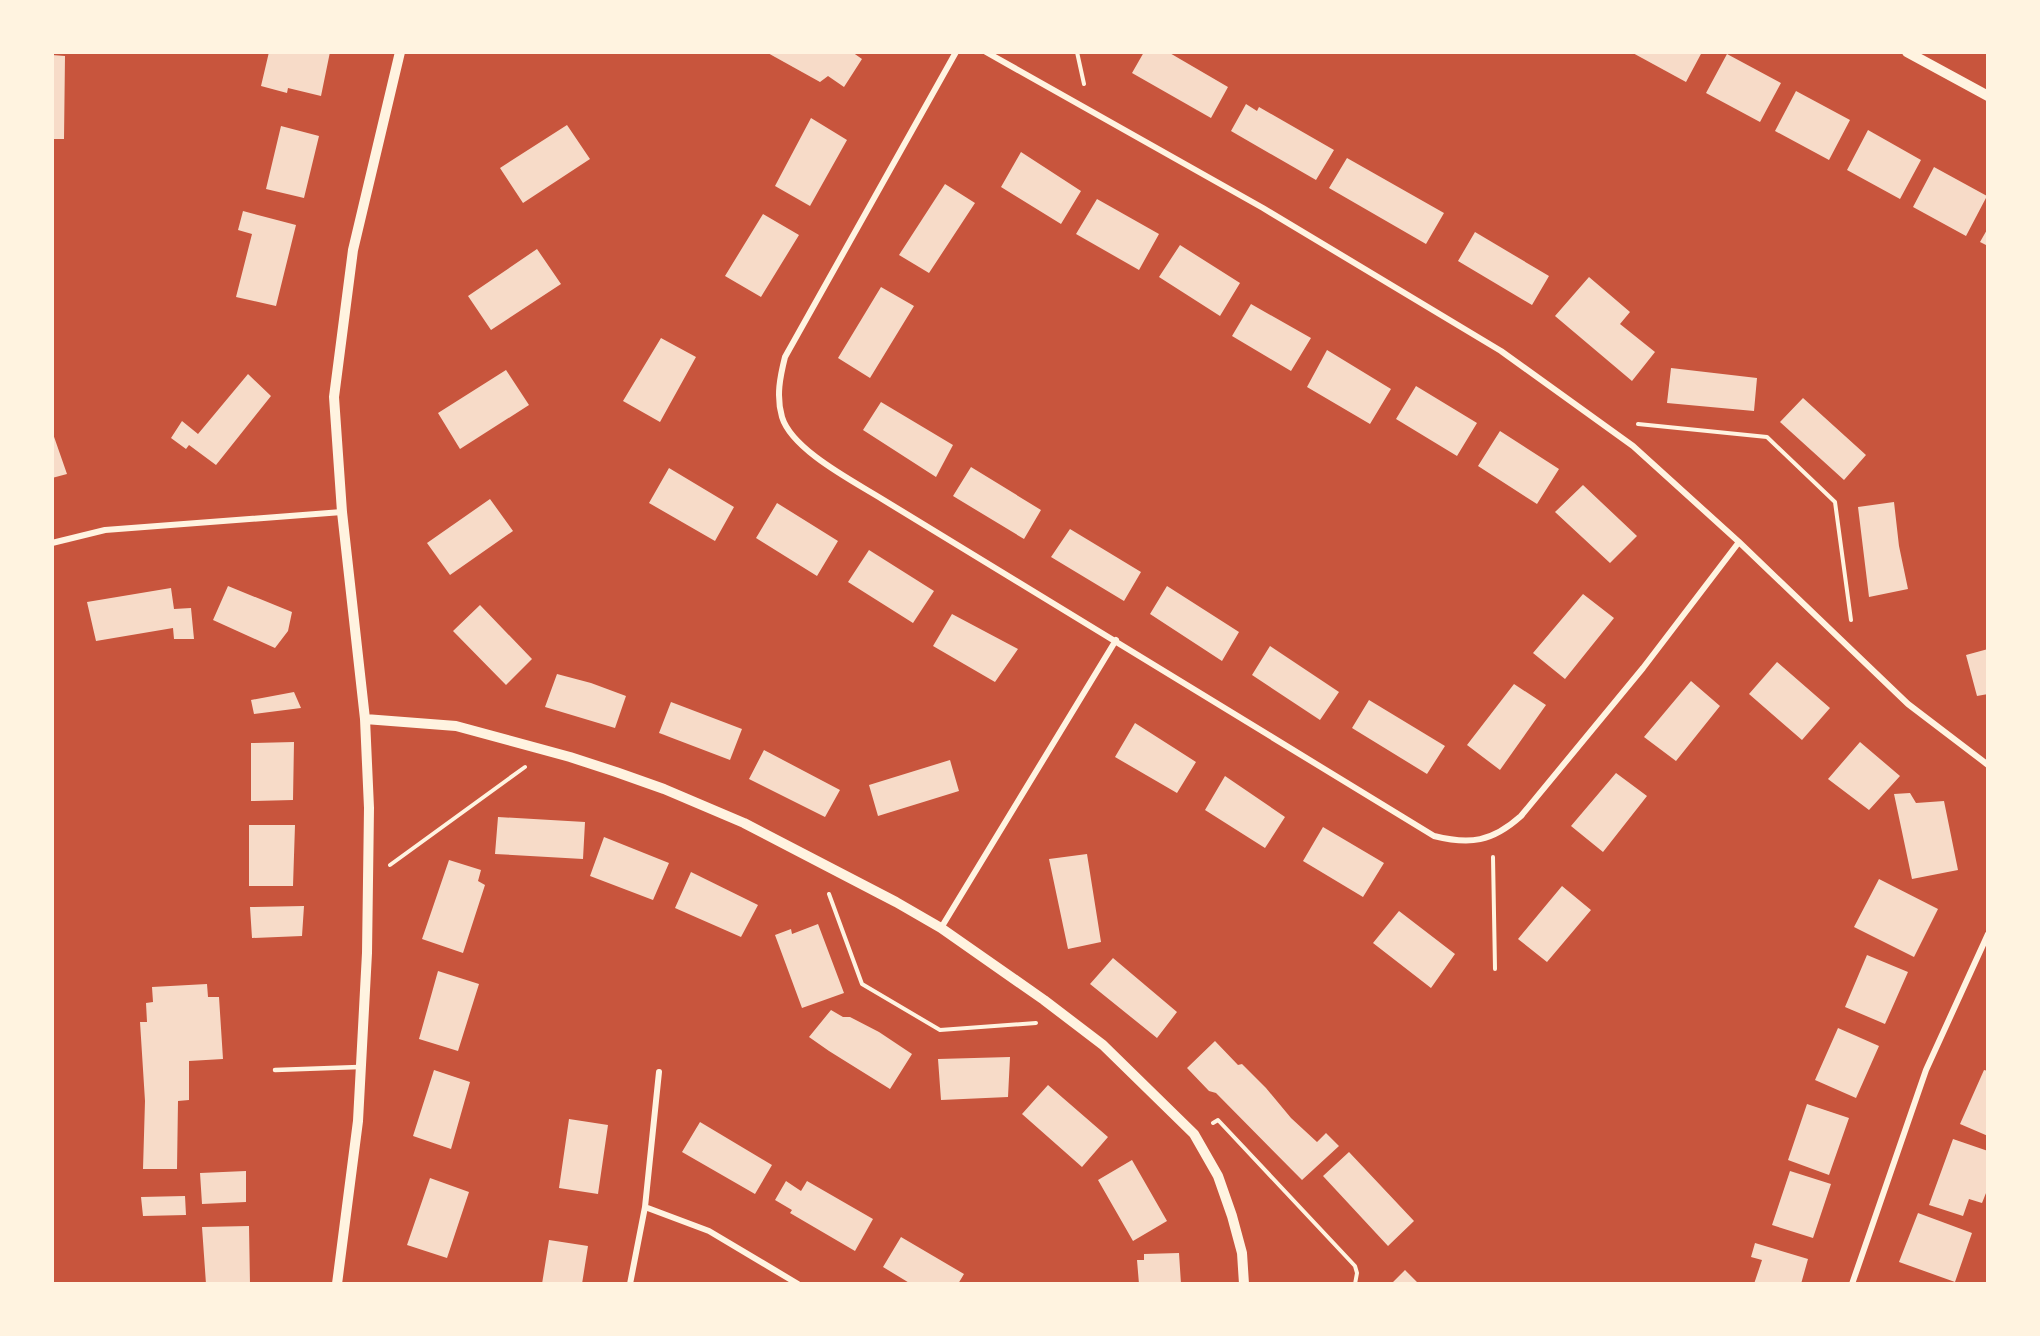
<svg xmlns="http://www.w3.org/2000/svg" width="2040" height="1336" viewBox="0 0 2040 1336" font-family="Overpass,sans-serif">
	<rect width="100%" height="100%" fill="#c8553d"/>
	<!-- building -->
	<path fill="#f7dbc8" d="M269 52H330L321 96 288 88 287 93 261 86Z
		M766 52H852L862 59 844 87 828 76 820 82Z
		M1144 52H1168L1228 87 1211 118 1132 73Z
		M1631 52H1702L1686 82Z
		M1727 54 1781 83 1760 122 1706 93Z
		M52 55 65 56 64 139H52Z
		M1796 91 1850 120 1829 160 1775 131Z
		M1246 104 1257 111 1259 107 1334 150 1316 180 1231 131Z
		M811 118 847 140 810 206 775 186Z
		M567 125 590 159 523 203 500 168Z
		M281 126 319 136 304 198 266 189Z
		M1868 130 1921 160 1900 199 1847 170Z
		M1021 152 1081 191 1061 224 1001 187Z
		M1347 158 1444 213 1426 244 1329 188Z
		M1934 167 1987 196 1966 236 1913 207Z
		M945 184 975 203 929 273 899 255Z
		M1097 199 1159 234 1139 270 1076 234Z
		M243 211 296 225 276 306 236 297 252 234 238 230Z
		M763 214 799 235 761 297 725 276Z
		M1988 228V246L1980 242Z
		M1475 232 1549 276 1532 305 1458 261Z
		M1180 245 1240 283 1220 316 1159 277Z
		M537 249 561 284 491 330 468 296Z
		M1589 277 1630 312 1620 324 1655 352 1632 381 1555 316Z
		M881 287 914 306 870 378 838 358Z
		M1251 304 1311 338 1291 371 1232 336Z
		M661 338 696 357 660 422 623 401Z
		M1327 350 1391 389 1370 424 1307 387Z
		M1671 368 1757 378 1754 411 1667 403Z
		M506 370 529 405 460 449 438 413Z
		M248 374 271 396 216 465 189 445 186 449 171 438 182 421 198 434Z
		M1416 386 1477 423 1457 456 1396 419Z
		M1803 398 1866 455 1844 480 1780 422Z
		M881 402 953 445 936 477 863 430Z
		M52 431 67 474 52 478Z
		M1500 431 1559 469 1537 504 1478 466Z
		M971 467 1041 510 1024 539 953 496Z
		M669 468 734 507 715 541 649 503Z
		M1583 485 1637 536 1610 563 1555 512Z
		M490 499 513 531 450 575 427 543Z
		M1894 502 1899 546 1908 589 1869 597 1858 507Z
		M777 503 838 541 817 576 756 538Z
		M1070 529 1141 572 1124 601 1051 557Z
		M869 550 934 591 913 623 848 582Z
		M228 586 292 612 288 631 275 648 213 620Z
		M1167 586 1239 632 1222 661 1150 614Z
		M171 588 174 609 191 608 194 639H174L173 628 96 641 87 602Z
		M1583 594 1614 618 1565 679 1533 653Z
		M480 605 532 659 506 685 453 631Z
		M952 614 1018 649 995 682 933 646Z
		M1270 646 1339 692 1320 720 1252 675Z
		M1988 649V694L1977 696 1966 655Z
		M1777 662 1830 708 1802 740 1749 694Z
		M557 674 591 683 626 696 615 728 545 707Z
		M1691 681 1720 706 1676 761 1644 737Z
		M1514 684 1546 705 1500 770 1467 745Z
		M294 692 301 708 254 714 251 700Z
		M1369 700 1445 746 1427 774 1352 728Z
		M671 702 742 729 730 760 659 733Z
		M1135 723 1196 762 1177 793 1115 757Z
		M294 742 293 800 251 801V743Z
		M1860 742 1900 776 1869 810 1828 779Z
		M764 750 840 790 825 817 749 779Z
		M950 760 959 791 878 816 869 785Z
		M1616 773 1647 796 1603 852 1571 826Z
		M1225 776 1285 817 1265 848 1205 810Z
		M1910 793 1916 803 1944 801 1958 870 1912 879 1894 794Z
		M498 817 585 822 583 859 495 854Z
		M249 825H295L293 886H249Z
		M1323 827 1384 863 1363 897 1303 861Z
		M604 837 669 863 653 900 590 876Z
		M1087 854 1101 942 1068 949 1049 859Z
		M449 860 481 870 478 881 485 885 463 953 422 939Z
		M691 872 758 905 741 937 675 908Z
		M1879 879 1938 909 1914 957 1854 927Z
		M1562 886 1591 910 1547 962 1518 939Z
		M304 906 302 936 252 938 250 907Z
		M1399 911 1455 954 1431 988 1373 943Z
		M818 924 844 993 802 1008 775 935 791 929 792 934Z
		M1867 955 1908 972 1885 1024 1845 1007Z
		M1113 958 1177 1012 1157 1038 1090 984Z
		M438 971 479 984 458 1051 419 1039Z
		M207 984 208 997H219L223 1059 189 1061V1100L178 1101 177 1169H143L145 1101 140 1022H147L146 1003 153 1002 152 987Z
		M831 1010 843 1017H850L879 1032 912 1054 890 1089 829 1051 809 1037Z
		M1838 1028 1879 1046 1856 1098 1815 1080Z
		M1215 1041 1238 1065 1242 1064 1266 1088 1291 1118 1317 1142 1326 1133 1339 1146 1302 1180 1216 1093 1209 1091 1187 1068Z
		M1010 1057 1008 1097 941 1100 938 1059Z
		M434 1070 470 1082 451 1149 413 1136Z
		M1984 1070 1988 1071V1136L1960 1124Z
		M1048 1085 1108 1137 1082 1167 1022 1114Z
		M1807 1104 1849 1118 1829 1175 1788 1160Z
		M569 1119 608 1125 598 1194 559 1188Z
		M700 1122 772 1165 755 1194 682 1152Z
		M1953 1139 1988 1151V1188L1982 1203 1969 1199 1963 1216 1929 1205Z
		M1349 1152 1414 1221 1388 1246 1323 1176Z
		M1132 1160 1167 1221 1133 1241 1098 1180Z
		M246 1171V1202L202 1204 200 1173Z
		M1790 1171 1831 1184 1813 1238 1772 1225Z
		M430 1178 469 1192 447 1258 407 1245Z
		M786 1181 801 1191 807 1181 873 1219 855 1251 790 1213 792 1210 775 1200Z
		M185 1196 186 1215 143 1216 141 1197Z
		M1918 1213 1972 1233 1955 1282 1899 1262Z
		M249 1226 250 1284H206L202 1227Z
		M901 1237 964 1274 958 1284H911L883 1267Z
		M549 1240 588 1246 582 1284H542Z
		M1755 1243 1808 1259 1801 1284H1754L1762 1260 1751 1257Z
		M1179 1253 1181 1284H1139L1137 1260H1144V1254Z
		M1405 1270 1419 1284H1391Z"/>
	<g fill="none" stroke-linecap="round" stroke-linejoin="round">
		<!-- path -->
		<path stroke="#fff3e0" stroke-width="4" d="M1077 52 1084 84
			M1638 424 1767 437 1835 502 1851 620
			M1493 857 1495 969
			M390 865 525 767
			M829 894 862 984 940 1030 1036 1023
			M1213 1123 1218 1120 1355 1266 1357 1273 1355 1284"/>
		<!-- service -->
		<path stroke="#fff3e0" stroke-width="4.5" d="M275 1070 359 1067"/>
		<!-- minor -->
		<path stroke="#fff3e0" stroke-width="6" d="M956 52 785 357C780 377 776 396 782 417 792 450 853 481 882 499L1434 836C1470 845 1492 842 1521 816L1643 668 1739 542
			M986 52 1263 208 1501 351 1633 446 1739 542 1908 704 1988 765
			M52 543 105 530 342 512
			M941 928 1116 640
			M645 1207 709 1231 798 1284
			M630 1284 645 1207 659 1072
			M1852 1284 1926 1070 1988 934"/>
		<!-- tertiary -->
		<path stroke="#fff3e0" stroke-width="10" d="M1907 52 1988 96
			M365 719 456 726 570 757 616 772 664 789 744 823 896 902 941 928 1044 1000 1103 1045 1194 1134 1218 1176 1232 1216 1242 1253 1244 1284
			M337 1284 358 1121 367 953 369 808 365 719 342 512 334 397 353 250 400 52"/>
	</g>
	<!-- border -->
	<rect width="2040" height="1336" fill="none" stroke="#fff3e0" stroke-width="108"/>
</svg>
